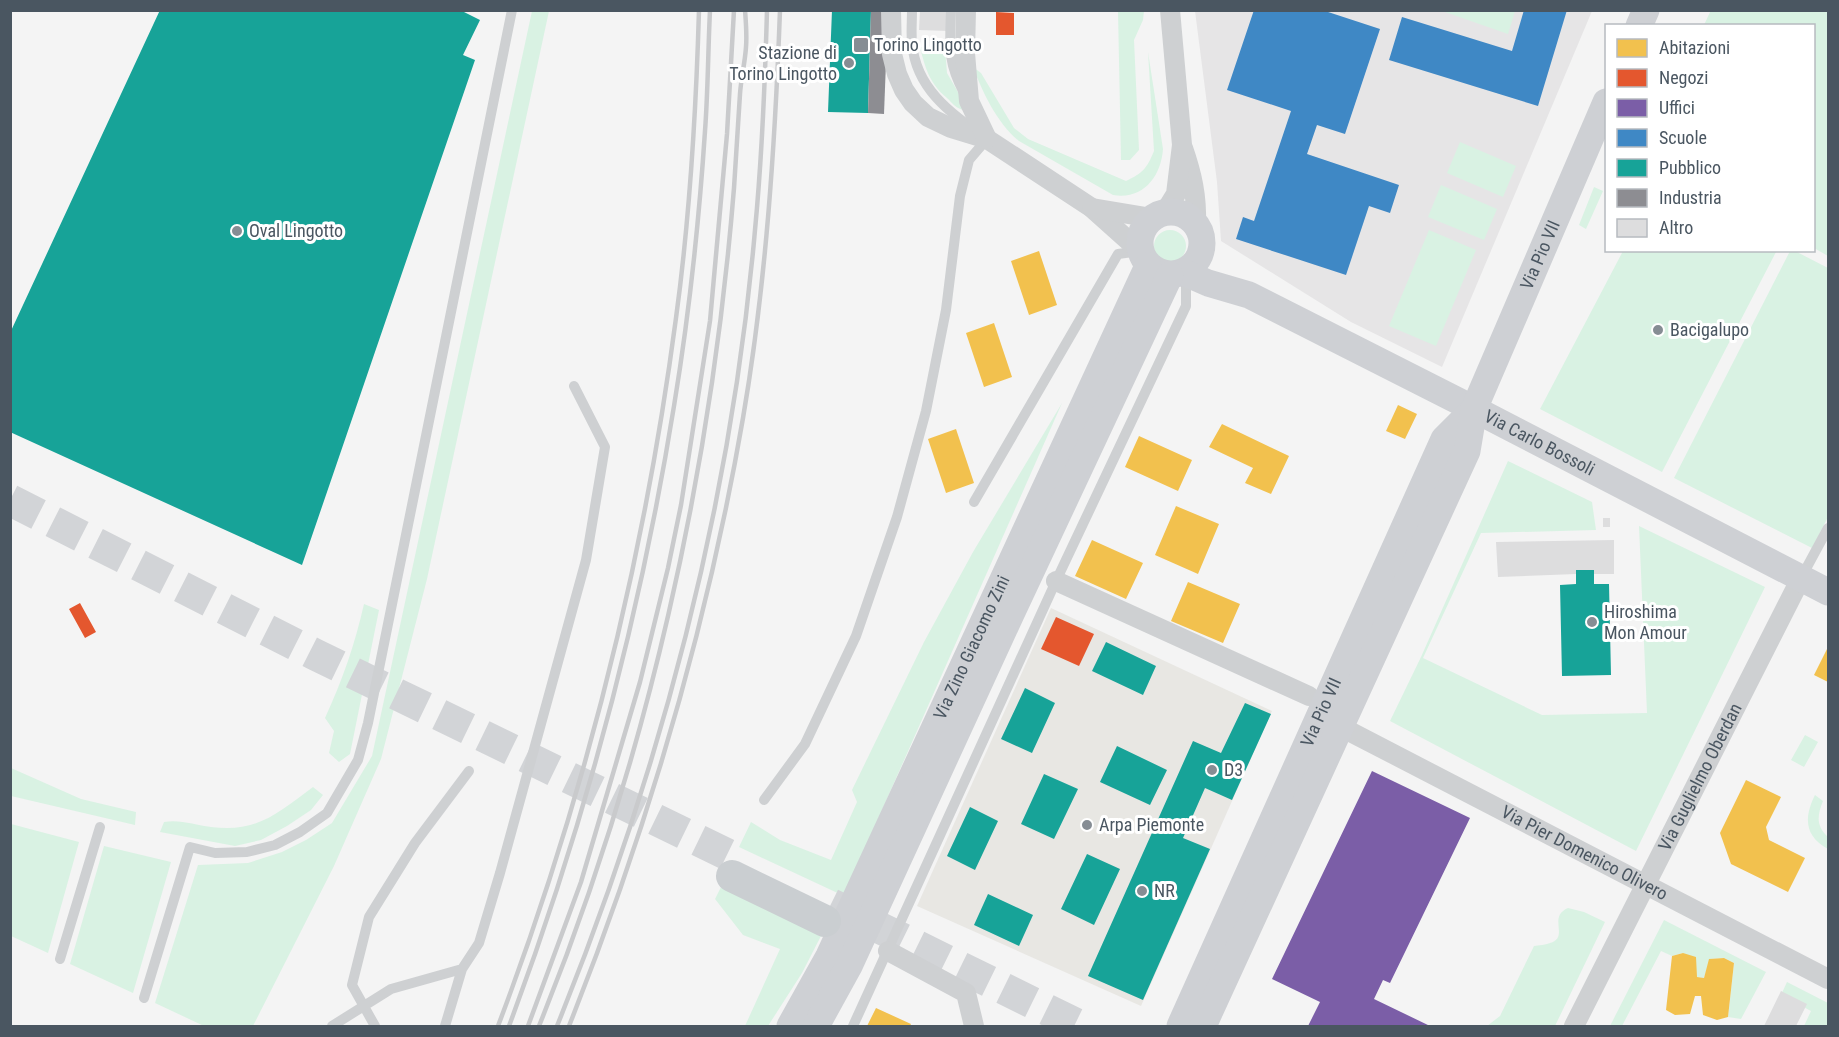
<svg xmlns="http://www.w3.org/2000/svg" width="1839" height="1037" viewBox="0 0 1839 1037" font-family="'Roboto Condensed',sans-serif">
	<rect width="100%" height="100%" fill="#f4f4f4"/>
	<!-- commercial -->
	<path fill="#e8e7e3" d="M1051 608 1272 711 1141 1006 917 906Z"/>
	<!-- education -->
	<path fill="#e6e5e6" d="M1195 11H1592L1442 367 1351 322 1221 241 1217 182Z"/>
	<!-- green -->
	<path fill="#d9f2e3" d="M1711 10 1828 11V256L1814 248V26L1704 25Z
		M532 11H549L427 579 381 759 334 866 253 1026H204L155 1003 198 865 248 863 282 852 306 840 332 823 372 756Z
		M1118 11H1144L1143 20 1134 40 1139 150 1130 160H1121Z
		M1442 11H1515L1508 34Z
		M920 47 945 48 947 73 966 106 963 110C956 108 952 103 947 98 930 84 925 68 920 47Z
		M1148 52 1163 149C1161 177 1143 200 1113 195L1019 141C997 123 983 93 973 67L981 73 1014 128 1028 139 1126 181C1143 173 1147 168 1154 151Z
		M1460 142 1516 166 1503 197 1447 173Z
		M1441 185 1497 209 1484 240 1428 217Z
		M1594 187 1603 191 1586 229 1579 225Z
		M1429 230 1476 250 1436 346 1389 326Z
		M1154 246a16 16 0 1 1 32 0a16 16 0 1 1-32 0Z
		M1773 250 1776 252 1662 472 1540 409 1623 251Z
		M1790 251H1795L1828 268V517L1812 548 1674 478Z
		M1062 403 844 896 739 847 751 822 780 840 831 860 857 802 852 790 924 642 973 552Z
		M1508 461 1592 502 1596 530 1481 533 1423 658 1542 715 1647 713 1639 526 1765 587 1636 851 1390 721 1421 657Z
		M364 604 379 610 350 754 339 762 329 753 334 731 325 718C342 681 355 644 364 604Z
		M1805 735 1818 742 1804 767 1791 760Z
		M11 768 81 799 136 812 135 825 11 796Z
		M313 787 323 795 311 810 287 826 261 840 235 846 160 832 164 822C180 819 195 825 211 827 257 833 278 813 313 787Z
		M1815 795 1823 801C1817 816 1816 826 1828 837V849C1804 836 1804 817 1815 795Z
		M11 824 79 842 48 953 11 936Z
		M104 846 171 862 133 993 70 964Z
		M726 877 822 934 802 973 768 1026H745L780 949 743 935 715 899Z
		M1568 908 1584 912 1605 922 1555 1026H1487L1500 1016 1534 946C1539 945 1545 945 1550 943 1570 937 1547 917 1568 908Z
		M1664 920 1766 972 1741 1019 1728 1017 1734 963 1724 958 1710 959 1704 978 1697 977 1683 953 1672 956 1661 951 1622 1026H1610Z
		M1787 982 1828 1003V1026H1804L1811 1011 1781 995Z"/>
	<!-- homes -->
	<path fill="#f2c14e" d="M1039 251 1057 305 1029 315 1011 261Z
		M994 323 1012 377 984 387 966 333Z
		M1398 405 1417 414 1405 439 1386 431Z
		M1222 424 1289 456 1271 494 1245 483 1253 468 1209 447Z
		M956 429 974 483 946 493 928 439Z
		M1139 436 1192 460 1178 491 1125 467Z
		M1176 506 1219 524 1198 574 1155 555Z
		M1092 540 1143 563 1126 599 1075 576Z
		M1188 582 1240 604 1223 643 1171 621Z
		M1828 647V682L1814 675Z
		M1746 780 1781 797 1766 827 1769 840 1805 858 1788 892 1731 864 1720 833Z
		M1683 953 1696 957 1697 977 1704 978 1709 959 1724 958 1734 963 1728 1017 1717 1020 1703 1015 1701 996H1695L1690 1014 1675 1015 1666 1010 1672 956Z
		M876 1008 911 1024 910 1026H867Z"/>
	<!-- shops -->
	<path fill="#e4572e" d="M996 12 1014 13V35H996Z
		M80 603 96 632 85 638 69 609Z
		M1056 617 1094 634 1079 666 1041 649Z"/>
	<!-- offices -->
	<path fill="#7b5ea7" d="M1372 771 1470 818 1390 983 1383 980 1374 999 1430 1026H1308L1320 1002 1272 979Z"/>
	<!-- schools -->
	<path fill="#3f88c5" d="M1254 10H1322L1380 29 1345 134 1317 125 1307 154 1399 185 1390 213 1369 206 1346 275 1236 239 1243 217 1254 221 1291 111 1227 90Z
		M1524 10H1567L1538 106 1389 60 1402 17 1512 51Z"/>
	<!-- public -->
	<path fill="#17a398" d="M160 10H460L480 20 463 55 475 60 302 565 10 432V333Z
		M832 10H871L868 113 828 112Z
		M1576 570H1594V584H1609L1611 675 1562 676 1560 585 1576 584Z
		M1106 642 1156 666 1143 695 1092 671Z
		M1025 688 1055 703 1032 753 1001 739Z
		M1245 703 1271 714 1232 800 1205 788 1183 838 1210 849 1143 1000 1088 976 1193 741 1221 753Z
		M1117 746 1167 770 1150 805 1100 782Z
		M1044 774 1078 789 1054 839 1021 824Z
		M970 807 998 821 975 870 947 856Z
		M1087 854 1120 869 1094 925 1061 909Z
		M988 894 1033 915 1019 946 974 925Z"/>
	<!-- industry -->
	<path fill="#8d8d92" d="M871 10H888L884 114 868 113Z"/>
	<!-- building -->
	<path fill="#ddddde" d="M920 10H949V31L919 30Z
		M1603 518H1610V527H1603Z
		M1614 540V574H1594V570H1576V574L1498 577 1496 542Z
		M1781 991 1807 1004 1796 1026H1764Z"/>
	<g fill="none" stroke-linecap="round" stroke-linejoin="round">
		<!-- primary-tunnel -->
		<path stroke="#d2d4d7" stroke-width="32" stroke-dasharray="32 16" stroke-linecap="butt" d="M10 500 314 654 739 860
			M831 904 1080 1026"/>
		<!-- lane -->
		<path stroke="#ced0d2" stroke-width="10" d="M951 10C950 46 947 61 964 93
			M974 502 1118 254 1140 251
			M1801 578 1828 528
			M764 800 805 744 856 636 897 517 926 411 946 310 960 196 969 160 987 139C952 114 916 90 912 43 911 33 912 21 912 10
			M60 959 100 827
			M144 998 190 847 215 853 247 852 275 845 300 832 327 813 358 760 368 723 512 10
			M332 1026 391 989 462 969 479 943 500 873 586 560 605 447 574 386
			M375 1026 352 985 369 917 415 843 469 771
			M445 1026 462 969
			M853 1026 1056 581 1186 306V286L1180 276"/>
		<!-- street -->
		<g stroke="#ced0d2" stroke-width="20">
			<path d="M891 10 892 54 897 74 904 90 913 103 928 117 951 128 987 139 1092 208 1140 251"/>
			<path d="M966 10 965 53 969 101 987 139"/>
			<path d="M1183 148C1192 174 1197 196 1196 224"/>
			<path d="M1092 208 1152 218"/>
			<path d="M1165 212 1176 194 1182 145 1170 10"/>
			<path d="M1056 581 1309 696"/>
			<path id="s1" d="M1341 727 1828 979"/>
			<path d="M888 951 966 993 974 1026"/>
			<path id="s2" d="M1574 1026 1801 578"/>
		</g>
		<!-- secondary -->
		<g stroke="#ced0d4" stroke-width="27">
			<path d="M1639 26 1646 10"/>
			<circle cx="1171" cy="243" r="31"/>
			<path id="s3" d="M1183 272 1208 283 1249 295 1474 409 1828 592"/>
			<path id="s4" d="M790 1026 829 956 1148 266"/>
			<path d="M816 1026 849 966 1011 614 1170 275"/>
			<path id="s5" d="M1180 1026 1444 439 1474 409"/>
			<path id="s6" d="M1203 1026 1467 451 1474 409 1606 102"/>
		</g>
		<!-- primary -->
		<path stroke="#caced1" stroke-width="32" d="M732 876 825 921"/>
		<!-- rail -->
		<path stroke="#c9cacc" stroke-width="4.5" d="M498 1026C584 799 644 560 676 318 690 216 696 113 699 10
			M509 1026C584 826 640 617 674 406 689 315 699 222 705 131 708 91 708 51 710 10
			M528 1026 581 882 640 682 668 568 681 505 710 321 727 134 734 10
			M539 1026C647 760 711 474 734 188 736 157 738 125 740 94 741 78 745 63 746 47 747 35 746 23 745 10
			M557 1026C660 772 731 504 755 230 762 157 765 84 767 10
			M569 1026C647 830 707 627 743 418 766 284 775 146 780 10"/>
	</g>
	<!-- markers -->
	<g fill="#868d94" stroke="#fff" stroke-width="2">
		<rect x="853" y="37" width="16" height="16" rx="3"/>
		<circle cx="849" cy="63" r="6"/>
		<circle cx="237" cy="231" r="6"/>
		<circle cx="1658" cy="330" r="6"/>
		<circle cx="1592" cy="622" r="6"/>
		<circle cx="1212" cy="770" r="6"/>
		<circle cx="1087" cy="825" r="6"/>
		<circle cx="1142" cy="891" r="6"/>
	</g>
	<g text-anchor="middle" stroke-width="6" stroke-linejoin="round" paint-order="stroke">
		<!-- poi labels -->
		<g font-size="18" fill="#4a5661" stroke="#fff" text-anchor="start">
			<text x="874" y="51">Torino Lingotto</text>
			<text x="837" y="59" text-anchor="end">Stazione di<tspan x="837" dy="21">Torino Lingotto</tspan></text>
			<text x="249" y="237">Oval Lingotto</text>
			<text x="1670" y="336">Bacigalupo</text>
			<text x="1604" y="618">Hiroshima<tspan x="1604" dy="21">Mon Amour</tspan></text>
			<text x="1224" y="776">D3</text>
			<text x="1099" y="831">Arpa Piemonte</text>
			<text x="1154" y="897">NR</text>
		</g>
		<!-- street labels -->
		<g font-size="18" fill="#4a5661" stroke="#fff">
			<text dy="6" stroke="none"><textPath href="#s6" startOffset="843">Via Pio VII</textPath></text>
			<text dy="6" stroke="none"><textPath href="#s3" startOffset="396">Via Carlo Bossoli</textPath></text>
			<text dy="6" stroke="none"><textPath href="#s4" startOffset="420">Via Zino Giacomo Zini</textPath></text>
			<text dy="6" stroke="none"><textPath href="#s5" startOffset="344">Via Pio VII</textPath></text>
			<text dy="6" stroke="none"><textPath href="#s2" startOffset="279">Via Guglielmo Oberdan</textPath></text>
			<text dy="6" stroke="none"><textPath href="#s1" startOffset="274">Via Pier Domenico Olivero</textPath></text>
		</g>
	</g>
	<!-- border -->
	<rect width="1839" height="1037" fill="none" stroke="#4a5661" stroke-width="24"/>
	<!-- legend -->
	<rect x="1605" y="24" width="210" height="228" fill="#ffffff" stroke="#b7bbc0" stroke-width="1.5"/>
	<rect x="1617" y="39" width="30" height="18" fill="#f2c14e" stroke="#b7bbc0" stroke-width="1.5"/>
	<text x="1659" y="54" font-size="18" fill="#4a5661">Abitazioni</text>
	<rect x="1617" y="69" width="30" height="18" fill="#e4572e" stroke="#b7bbc0" stroke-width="1.5"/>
	<text x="1659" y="84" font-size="18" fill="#4a5661">Negozi</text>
	<rect x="1617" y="99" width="30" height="18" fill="#7b5ea7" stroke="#b7bbc0" stroke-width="1.5"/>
	<text x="1659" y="114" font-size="18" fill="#4a5661">Uffici</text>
	<rect x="1617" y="129" width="30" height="18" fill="#3f88c5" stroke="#b7bbc0" stroke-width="1.5"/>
	<text x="1659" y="144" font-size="18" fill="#4a5661">Scuole</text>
	<rect x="1617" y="159" width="30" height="18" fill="#17a398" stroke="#b7bbc0" stroke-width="1.5"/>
	<text x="1659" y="174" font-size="18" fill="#4a5661">Pubblico</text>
	<rect x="1617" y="189" width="30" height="18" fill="#8d8d92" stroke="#b7bbc0" stroke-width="1.5"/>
	<text x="1659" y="204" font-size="18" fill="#4a5661">Industria</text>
	<rect x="1617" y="219" width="30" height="18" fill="#ddddde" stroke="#b7bbc0" stroke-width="1.5"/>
	<text x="1659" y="234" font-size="18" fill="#4a5661">Altro</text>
</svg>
